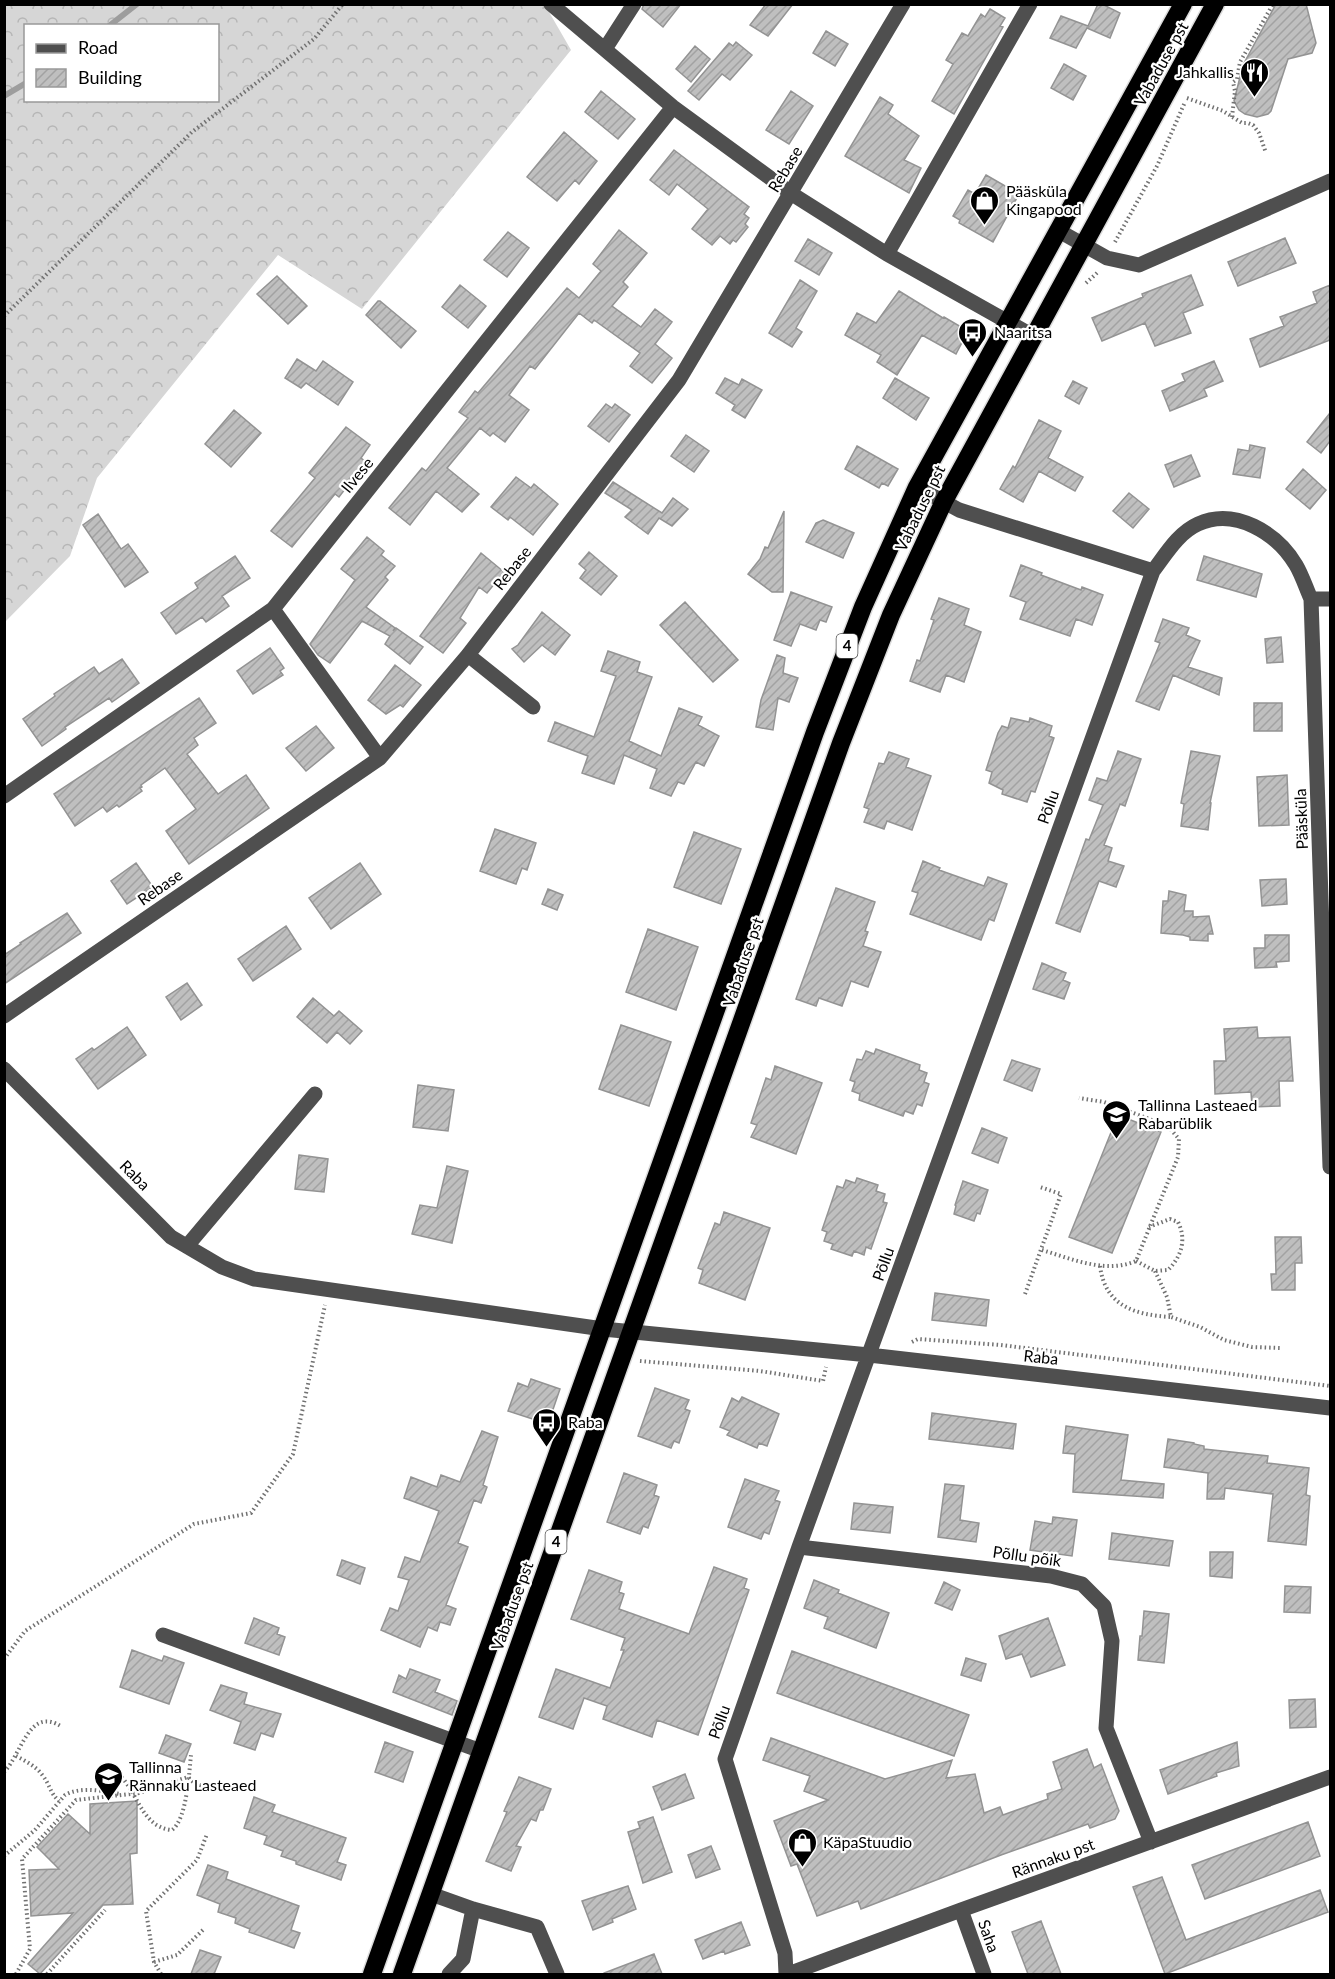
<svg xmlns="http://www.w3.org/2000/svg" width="1335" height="1979" viewBox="0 0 1335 1979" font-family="Lato,sans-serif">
	<defs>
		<pattern id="forest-crowns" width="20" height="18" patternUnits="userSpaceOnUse" patternTransform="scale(1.5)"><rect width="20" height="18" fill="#d6d6d6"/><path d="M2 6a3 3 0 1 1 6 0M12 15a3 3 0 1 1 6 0" fill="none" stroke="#b6b6b6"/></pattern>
		<pattern id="building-hatch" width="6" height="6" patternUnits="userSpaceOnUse" patternTransform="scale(1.5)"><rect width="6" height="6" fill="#bfbfbf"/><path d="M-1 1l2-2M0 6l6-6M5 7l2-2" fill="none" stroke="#a2a2a2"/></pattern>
	</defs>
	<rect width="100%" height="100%" fill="#fff"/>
	<!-- forest -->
	<path fill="url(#forest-crowns)" fill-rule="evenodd" d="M5 5H545L571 50 362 309 278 255 97 478 70 556 5 622ZM26 26H218V100H26Z"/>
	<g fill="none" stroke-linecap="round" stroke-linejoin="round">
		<!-- stream -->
		<path stroke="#9d9d9d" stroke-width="6" d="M109 26 137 4
			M4 96 26 83"/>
	</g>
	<!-- building -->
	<path fill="url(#building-hatch)" stroke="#939393" stroke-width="1.5" d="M644 4H681L663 27 642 9Z
		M766 4H793L768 36 750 25Z
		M1098 4H1102L1120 13 1110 38 1087 28 1076 48 1050 38 1061 16 1088 26Z
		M1276 4H1306L1316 43 1312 53 1288 59 1271 111 1268 114 1257 117 1245 114 1239 110 1234 101 1243 65Z
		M990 9 1005 18 1000 26 1003 27 954 114 932 101 953 64 946 60 962 33 968 36 981 14 985 17Z
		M826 31 848 44 835 66 813 53Z
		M736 42 752 55 730 80 722 74 699 100 688 91 729 43 733 46Z
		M695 46 710 59 691 82 676 69Z
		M1064 64 1086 76 1073 100 1051 88Z
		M601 91 635 119 618 139 585 112Z
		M791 91 813 106 789 144 766 130Z
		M880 97 893 105 888 114 919 136 904 160 921 168 909 193 845 156Z
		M564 132 597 161 579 184 575 180 557 201 527 177Z
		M674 150 749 207 744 214 749 218 745 224 748 227 736 242 733 240 730 244 720 236 712 245 692 229 708 209 677 184 669 195 650 180Z
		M986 175 1019 194 993 242 959 223 960 220 953 216 968 190 975 194Z
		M619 230 647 253 623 282 628 287 612 306 641 327 655 309 672 322 655 344 672 358 652 383 630 366 640 353 594 320 592 323 579 313 535 369 530 366 509 395 529 410 505 442 493 433 490 436 480 428 447 468 479 494 462 512 436 491 410 525 389 508 422 468 426 471 468 418 459 412 475 391 478 393 567 288 579 298 601 271 593 264Z
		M508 232 529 248 507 277 484 260Z
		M1285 238 1296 263 1238 286 1228 262Z
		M808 239 832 253 819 275 795 261Z
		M1191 275 1203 305 1183 313 1191 333 1155 346 1145 323 1102 341 1092 318 1143 297 1142 294Z
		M277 276 307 306 288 324 257 294Z
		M800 280 817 291 796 328 802 332 792 347 769 333Z
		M460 285 486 306 468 328 442 307Z
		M1330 285V340L1260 367 1250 339 1284 326 1280 317 1317 303 1313 292Z
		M899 291 943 318 944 317 968 331 956 354 922 335 897 375 877 362 881 355 845 335 857 313 876 323Z
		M378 301H380L416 331 401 348 366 315Z
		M297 359 316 371 323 361 353 382 338 405 306 383 301 388 285 378Z
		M1214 361 1223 381 1204 389 1207 396 1170 411 1162 391 1185 381 1182 374Z
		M725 378 739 385 742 379 762 390 745 418 732 410 735 405 716 393Z
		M895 378 929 398 916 420 883 398Z
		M1073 381 1087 388 1079 404 1065 396Z
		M606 404 612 408 615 404 630 415 609 442 588 426Z
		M234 410 261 433 231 467 205 444Z
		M1330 413V441L1321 453 1307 442Z
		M1039 420 1061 431 1048 458 1083 477 1075 491 1039 471 1023 502 1000 489 1013 466 1015 468Z
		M346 427 370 445 361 458 366 462 339 497 335 494 292 547 271 531 315 478 309 473Z
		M686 435 709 451 694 472 671 456Z
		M1250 445 1265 448 1260 478 1233 474 1238 449 1249 451Z
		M857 446 898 469 888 486 882 483 879 488 845 469Z
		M1191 455 1200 476 1174 487 1165 465Z
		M1303 469 1326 490 1310 509 1286 489Z
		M516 477 531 488 534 484 558 504 533 535 510 517 508 520 491 507Z
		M613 482 662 513 673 498 688 509 672 526 659 518 648 534 625 517 632 510 605 493Z
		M1129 493 1149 509 1133 528 1113 511Z
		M784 511 783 592H772L748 574 760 559 765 547 768 548Z
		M98 514 121 549 128 544 148 572 125 587 83 525Z
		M823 520 854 533 843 558 806 542 816 523Z
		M367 537 384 551 381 555 395 566 385 577 388 580 366 607 395 628 393 631 396 628 423 647 410 664 385 644 390 636 362 621 330 663 318 655 310 644 355 580 341 569Z
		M589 552 617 576 601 595 580 578 586 570 579 564Z
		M481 553 504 572 487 593 479 587 460 618 466 623 443 653 420 636Z
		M235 556 250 578 222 596 229 606 206 622 202 617 176 634 161 613 198 588 195 583Z
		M1204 556 1262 574 1256 597 1197 580Z
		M1021 565 1042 573 1041 575 1081 590 1082 587 1103 595 1092 625 1076 619 1070 636 1020 619 1026 602 1010 596Z
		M791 592 832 607 826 622 820 620 816 630 800 624 791 646 774 640Z
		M939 598 969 609 964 625 981 632 964 682 946 675 940 692 910 681 917 660 920 661 934 620 931 619Z
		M685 602 738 660 713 682 660 625Z
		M542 612 570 635 555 655 542 645 524 662 512 649 518 645Z
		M1163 619 1189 628 1186 635 1200 641 1188 667 1222 678 1219 695 1173 675 1159 710 1136 701 1160 643 1155 641Z
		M1281 637 1283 662 1267 663 1265 639Z
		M270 648 284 668 280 671 283 675 253 694 237 671Z
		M608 651 640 662 637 672 652 677 629 741 661 756 679 708 702 717 698 725 719 736 704 766 696 762 684 784 678 782 671 796 650 788 657 769 624 755 614 784 582 773 588 756 548 741 555 722 594 737 616 676 601 671Z
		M777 655 785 658 783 673 798 678 789 702 778 698 773 730 756 727 761 700Z
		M122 659 139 683 112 702 109 698 65 727 66 729 42 746 23 719 55 696 54 694 94 667 99 674Z
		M395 665 421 685 403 707 400 705 386 714 368 700Z
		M199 698 216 723 194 738 198 745 187 754 218 794 246 775 269 808 189 864 166 831 196 809 165 768 141 785 142 787 140 788 142 791 119 807 117 805 107 812 103 807 75 826 54 794Z
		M1254 703H1282V731H1254Z
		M1011 718 1029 722 1030 718 1052 726 1049 736 1054 738 1035 792 1031 791 1027 802 1002 794 1003 790 989 783 992 772 986 770 998 733 1002 726 1008 728Z
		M316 726 334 748 306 771 286 748Z
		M1118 751 1141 759 1125 806 1120 804 1104 845 1112 848 1108 861 1124 866 1116 887 1099 881 1080 932 1056 923 1086 839 1089 840 1103 805 1089 800 1097 778 1107 781Z
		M1191 751 1220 756 1210 803H1211L1208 830 1181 826 1184 804 1181 803Z
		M889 752 909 759 906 767 931 776 912 830 887 821 884 829 864 822 869 809 864 807 879 763 884 764Z
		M1287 775 1289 825 1259 826 1257 777Z
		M495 829 536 843 527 870 522 868 516 884 480 871Z
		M694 832 741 849 721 904 674 887Z
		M923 861 940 868 939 870 984 886 988 877 1007 884 994 921 989 919 981 940 910 914 918 893 912 891Z
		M136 863 153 887 127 904 111 881Z
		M360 863 381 894 331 929 309 898Z
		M1286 879 1287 904 1262 906 1260 880Z
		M836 888 875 902 865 931 868 932 863 946 881 952 868 987 851 981 842 1006 819 998 816 1006 796 999Z
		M548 889 563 895 557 910 542 904Z
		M1169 891 1186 895 1184 911H1193V917L1209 916 1213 934H1208V941L1190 940V937L1183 935 1161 933 1163 901H1168Z
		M67 913 81 933 4 984V955L21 944 20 943Z
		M286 926 301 949 253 981 238 959Z
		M648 929 698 947 676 1010 626 992Z
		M1265 935H1289V961L1276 962 1277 967 1255 968 1254 948H1265Z
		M1042 963 1066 973 1063 980 1070 983 1064 999 1033 989Z
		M187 983 202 1005 181 1020 166 997Z
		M313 998 334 1016 339 1011 362 1031 350 1044 337 1032 327 1043 297 1017Z
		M621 1025 671 1042 649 1106 599 1089Z
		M127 1027 146 1055 98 1089 76 1059 92 1048 94 1050Z
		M1257 1027 1258 1038 1290 1037 1293 1081H1279L1280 1106 1252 1107 1251 1092 1215 1094 1214 1061H1226L1224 1029Z
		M876 1049 920 1065 919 1070 927 1073 924 1082 929 1084 922 1106 917 1104 913 1114 905 1111 903 1116 859 1100 860 1094 852 1091 855 1082 850 1080 857 1059 862 1060 866 1051 874 1054Z
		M1012 1060 1040 1069 1032 1091 1004 1080Z
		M775 1066 822 1083 796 1154 751 1137 757 1125 751 1123 766 1078 771 1080Z
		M418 1085 454 1090 448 1131 413 1127Z
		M1118 1115 1161 1132 1112 1253 1069 1237Z
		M982 1128 1007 1138 998 1163 972 1153Z
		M299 1155 328 1159 324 1192 295 1189Z
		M447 1166 468 1171 452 1243 412 1234 420 1205 437 1208Z
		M857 1178 878 1185 876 1191 885 1194 883 1202 887 1203 871 1249 866 1247 864 1255 854 1251 852 1256 831 1249 833 1244 824 1241 827 1232 822 1230 837 1186 843 1188 846 1180 855 1183Z
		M963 1181 988 1190 980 1214 977 1213 974 1221 954 1214 956 1206 955 1205Z
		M724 1212 770 1228 745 1300 699 1283 703 1270 698 1268 715 1223 720 1225Z
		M1275 1237H1301L1302 1263H1295V1290H1272L1271 1274H1276Z
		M935 1293 989 1300 986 1326 932 1320Z
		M531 1379 560 1389 548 1424 508 1411 518 1383 528 1387Z
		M655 1388 689 1400 685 1409 690 1411 679 1443 674 1441 671 1448 638 1436Z
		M742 1397 779 1414 767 1446 759 1443 757 1448 727 1435 730 1431 720 1427 732 1398 739 1402Z
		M932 1413 1016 1424 1013 1449 929 1439Z
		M1066 1426 1128 1435 1121 1480 1164 1484 1163 1498 1073 1492 1075 1454 1063 1453Z
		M482 1431 498 1437 483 1485 487 1487 481 1503 474 1500 458 1543 468 1547 446 1605 456 1609 450 1625 440 1622 437 1631 428 1627 420 1647 381 1630 390 1608 398 1611 409 1580 398 1577 405 1557 420 1562 439 1511 404 1498 411 1477 437 1487 441 1475 460 1482Z
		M1168 1439 1194 1443V1444L1204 1446V1449L1268 1456 1267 1463 1309 1468 1306 1495 1310 1496 1306 1545 1268 1541 1273 1494 1225 1488 1224 1499H1207L1208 1473 1164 1467Z
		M624 1473 657 1485 654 1495 659 1497 648 1528 643 1526 640 1534 607 1522Z
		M745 1479 779 1491 775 1500 780 1502 769 1534 764 1532 761 1539 728 1527Z
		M945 1484 964 1486 960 1520 979 1523 976 1542 938 1537Z
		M854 1503 893 1507 890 1533 851 1529Z
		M1053 1517 1077 1520 1072 1556 1030 1550 1035 1521 1052 1524Z
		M1112 1533 1173 1541 1169 1566 1109 1559Z
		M1210 1552H1233L1232 1578 1210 1576Z
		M342 1560 365 1568 360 1584 337 1575Z
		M714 1567 747 1579 744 1588 749 1590 698 1735 657 1720 652 1737 603 1719 607 1706 584 1698 573 1729 539 1717 556 1669 610 1688 624 1650H621L625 1638 571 1619 589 1570 622 1582 619 1592 624 1594 619 1609 689 1634Z
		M814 1580 839 1590 838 1593 889 1613 876 1648 824 1628 828 1617 804 1608Z
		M944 1582 960 1590 952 1610 935 1603Z
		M1285 1586 1311 1587 1310 1613 1284 1612Z
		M1144 1611 1169 1614 1164 1663 1138 1660 1140 1636H1142Z
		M254 1618 279 1628 277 1634 285 1637 279 1655 245 1643Z
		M1048 1618 1065 1665 1031 1677 1022 1654 1006 1659 999 1636Z
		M132 1650 162 1661 164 1656 184 1663 169 1704 120 1687Z
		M792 1651 969 1715 954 1756 777 1693Z
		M966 1658 986 1664 981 1681 961 1675Z
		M410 1669 440 1680 435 1692 457 1701 452 1715 393 1692 399 1675 406 1679Z
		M221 1685 247 1693 244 1704 281 1714 273 1737 261 1733 255 1750 234 1743 241 1722 210 1710Z
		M1315 1699 1316 1727 1290 1728 1289 1700Z
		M166 1735 191 1744 184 1762 159 1753Z
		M771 1738 885 1779 952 1760 946 1778 975 1774 984 1813 1000 1807 1003 1815 1048 1799 1047 1794 1062 1789 1053 1762 1087 1749 1094 1768 1101 1764 1119 1811 1115 1819 1090 1828 1088 1824 1001 1855 861 1909 858 1901 817 1916 797 1864 791 1866 774 1821 828 1800 804 1791 810 1776 763 1760Z
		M385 1742 413 1752 403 1782 375 1772Z
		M1237 1742 1239 1766 1216 1773 1217 1776 1168 1794 1160 1770Z
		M685 1774 694 1798 662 1810 653 1787Z
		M519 1777 551 1789 543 1810H540L536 1821 531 1819 516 1846 521 1847 511 1871 486 1861 507 1812 504 1811Z
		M254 1797 275 1805 272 1812 346 1838 337 1862 346 1865 341 1880 296 1864V1861L281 1856 283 1851 264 1844 267 1836 244 1828Z
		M137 1801V1853L130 1854 133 1904 103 1905 40 1974 28 1964 73 1913 31 1916 29 1870 59 1869 37 1847 68 1814 90 1834V1804Z
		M653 1817 672 1872 643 1883 628 1832 640 1828 638 1822Z
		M1308 1822 1320 1856 1205 1899 1192 1865Z
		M711 1846 720 1869 696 1878 688 1855Z
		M208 1865 228 1872 226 1879 299 1906 291 1930 300 1933 294 1948 249 1932 250 1929 235 1923 236 1918 218 1912 220 1904 197 1895Z
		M1162 1877 1186 1940 1320 1890 1328 1912 1165 1974 1133 1887Z
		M628 1886 636 1909 612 1919 613 1922 593 1930 582 1901Z
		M1041 1921 1061 1974H1028L1012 1932Z
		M741 1922 750 1945 725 1954 724 1951 703 1959 695 1940Z
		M200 1950 221 1957 214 1974H191Z
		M654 1954 662 1974H604V1973Z"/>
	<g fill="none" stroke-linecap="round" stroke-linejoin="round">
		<defs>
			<path id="highway" d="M372 1974 815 732 863 607 917 487 1183 4
				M402 1974 841 743 891 615 944 501 1215 4"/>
		</defs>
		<!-- highway casing -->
		<use href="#highway" stroke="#dbdbdb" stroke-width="21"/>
		<!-- path -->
		<path stroke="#717171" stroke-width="4" stroke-dasharray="1.5 3" stroke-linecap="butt" d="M1187 98 1223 111 1242 123H1248L1253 125 1259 133 1266 153
			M1232 117 1235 91 1233 82 1237 79 1240 62 1273 4
			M1115 242 1157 166 1185 102
			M1086 283 1098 272
			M4 316 192 132 314 39 343 4
			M1042 1250C1072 1259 1106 1274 1136 1261L1178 1157 1179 1139 1168 1126 1104 1102 1079 1098
			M1136 1261 1155 1271 1168 1270C1181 1257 1187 1240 1178 1222L1170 1219 1149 1227
			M1100 1266C1105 1306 1135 1315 1171 1317
			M1155 1271 1167 1297 1171 1317 1200 1327 1224 1340 1252 1347 1280 1348
			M1025 1294 1061 1194 1040 1187
			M912 1342 918 1339 1001 1345 1330 1386
			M640 1361 760 1371 823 1381 826 1367
			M4 1659 25 1631 194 1524 251 1513 293 1454 325 1305
			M16 1756C26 1761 37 1767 43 1776 50 1785 50 1793 59 1801
			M107 1767C138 1779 136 1827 172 1830 187 1819 189 1773 191 1755
			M4 1772C22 1754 29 1705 62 1727
			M4 1856 35 1830 65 1795C81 1786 104 1791 120 1794
			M154 1962 177 1955 205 1928
			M16 1974 30 1949 22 1859 76 1800 139 1793 188 1777 195 1784 207 1787
			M47 1974 105 1910
			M161 1974 154 1962 146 1911 197 1860 207 1834"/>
		<!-- minor -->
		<path stroke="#4f4f4f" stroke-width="15" d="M551 4 673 107 792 194 887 254 1033 336
			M605 49 634 4
			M1059 231 1107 258 1139 265 1330 181
			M887 254 1030 4
			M917 487 959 510 1153 571
			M1311 599H1330
			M273 609 380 758
			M468 655 533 707
			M4 796 273 609 673 107
			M4 1016 380 758 468 655 679 380 903 4
			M4 1069 171 1237 222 1267 254 1279 603 1329 869 1355 1330 1408
			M187 1246 315 1094
			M799 1547 1051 1576 1082 1584 1104 1606 1112 1641 1106 1728 1151 1842
			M163 1635 481 1751
			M431 1894 473 1909 537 1927 557 1974
			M961 1910 984 1974
			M449 1974 463 1959 473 1909
			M786 1974 785 1953 725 1759 799 1547 1153 571C1166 554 1178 533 1198 524 1235 507 1277 533 1296 565 1302 575 1306 588 1311 599L1330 1167
			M788 1974 961 1910 1330 1777"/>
		<!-- highway -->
		<use href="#highway" stroke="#000" stroke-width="18"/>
	</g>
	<!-- icons -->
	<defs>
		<symbol id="restaurant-pin" viewBox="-11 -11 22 30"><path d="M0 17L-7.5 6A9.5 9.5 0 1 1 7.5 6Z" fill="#000" stroke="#fff"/><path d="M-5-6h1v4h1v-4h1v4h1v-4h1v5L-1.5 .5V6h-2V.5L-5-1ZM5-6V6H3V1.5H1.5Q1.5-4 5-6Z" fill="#fff"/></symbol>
		<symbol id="shop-pin" viewBox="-11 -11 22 30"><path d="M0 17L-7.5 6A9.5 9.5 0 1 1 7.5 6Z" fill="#000" stroke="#fff"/><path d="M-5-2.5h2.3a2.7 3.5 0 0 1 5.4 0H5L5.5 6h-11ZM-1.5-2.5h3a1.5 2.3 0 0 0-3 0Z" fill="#fff"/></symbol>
		<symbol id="bus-pin" viewBox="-11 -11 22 30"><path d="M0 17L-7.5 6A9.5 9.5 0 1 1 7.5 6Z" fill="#000" stroke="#fff"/><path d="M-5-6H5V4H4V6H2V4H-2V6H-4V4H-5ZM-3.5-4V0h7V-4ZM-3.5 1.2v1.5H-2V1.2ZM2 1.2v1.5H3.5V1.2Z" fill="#fff"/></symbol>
		<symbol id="school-pin" viewBox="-11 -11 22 30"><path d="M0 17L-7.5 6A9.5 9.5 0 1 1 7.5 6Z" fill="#000" stroke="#fff"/><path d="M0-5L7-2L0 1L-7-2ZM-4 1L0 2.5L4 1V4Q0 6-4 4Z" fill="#fff"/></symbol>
	</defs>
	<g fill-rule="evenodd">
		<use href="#restaurant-pin" x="1238" y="56" width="33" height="45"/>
		<use href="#shop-pin" x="968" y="184" width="33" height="45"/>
		<use href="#bus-pin" x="956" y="316" width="33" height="45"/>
		<use href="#school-pin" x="1100" y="1098" width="33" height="45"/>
		<use href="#bus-pin" x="530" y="1406" width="33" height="45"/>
		<use href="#school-pin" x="92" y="1760" width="33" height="45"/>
		<use href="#shop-pin" x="786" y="1826" width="33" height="45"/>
	</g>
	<g text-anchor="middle" stroke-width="4.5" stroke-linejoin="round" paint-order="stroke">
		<!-- shield labels -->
		<g fill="#fff" stroke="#4c4c4c" stroke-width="1.5">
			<rect x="836.5" y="634" width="21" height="24" rx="4.5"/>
			<rect x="545.5" y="1530" width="21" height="24" rx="4.5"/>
		</g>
		<g font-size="15" font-weight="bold" fill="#000">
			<text x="847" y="651">4</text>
			<text x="556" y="1547">4</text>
		</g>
		<!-- street labels -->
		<g font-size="16" fill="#000" stroke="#fff">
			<text transform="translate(1161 64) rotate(-61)" y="6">Vabaduse pst</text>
			<text transform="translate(785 169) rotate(-59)" y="6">Rebase</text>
			<text transform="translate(357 475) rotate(-51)" y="6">Ilvese</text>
			<text transform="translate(920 508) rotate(-64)" y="6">Vabaduse pst</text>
			<text transform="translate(512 568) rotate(-52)" y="6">Rebase</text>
			<text transform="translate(1048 807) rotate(-70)" y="6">Põllu</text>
			<text transform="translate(1301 819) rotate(-92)" y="6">Pääsküla</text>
			<text transform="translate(160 887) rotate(-35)" y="6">Rebase</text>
			<text transform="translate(743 962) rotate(-71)" y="6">Vabaduse pst</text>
			<text transform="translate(135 1175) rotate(45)" y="6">Raba</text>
			<text transform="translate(883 1264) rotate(-70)" y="6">Põllu</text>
			<text transform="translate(1041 1357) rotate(6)" y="6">Raba</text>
			<text transform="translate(1027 1556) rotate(8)" y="6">Põllu põik</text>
			<text transform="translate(512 1606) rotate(-70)" y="6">Vabaduse pst</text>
			<text transform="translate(719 1722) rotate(-70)" y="6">Põllu</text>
			<text transform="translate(1053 1858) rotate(-20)" y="6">Rännaku pst</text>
			<text transform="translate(989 1936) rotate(70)" y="6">Saha</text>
		</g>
		<!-- poi labels -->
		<g font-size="16" fill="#000" stroke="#fff" text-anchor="start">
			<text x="1234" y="78" text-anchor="end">Jahkallis</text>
			<text x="1006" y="197">Pääsküla<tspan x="1006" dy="18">Kingapood</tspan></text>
			<text x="994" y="338">Naaritsa</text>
			<text x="1138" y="1111">Tallinna Lasteaed<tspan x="1138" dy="18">Rabarüblik</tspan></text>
			<text x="568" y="1428">Raba</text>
			<text x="129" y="1773">Tallinna<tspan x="129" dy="18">Rännaku Lasteaed</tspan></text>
			<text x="823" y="1848">KäpaStuudio</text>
		</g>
	</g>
	<!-- border -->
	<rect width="1335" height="1979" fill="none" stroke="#000000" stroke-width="12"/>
	<!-- legend -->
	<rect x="24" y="24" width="195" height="78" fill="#ffffff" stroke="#999999" stroke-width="1.5"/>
	<rect x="36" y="44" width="30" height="9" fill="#4f4f4f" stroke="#999999" stroke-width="1.5"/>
	<text x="78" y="54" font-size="18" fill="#000000">Road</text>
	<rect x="36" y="69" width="30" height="18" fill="url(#building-hatch)" stroke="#999999" stroke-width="1.5"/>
	<text x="78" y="84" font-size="18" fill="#000000">Building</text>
</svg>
